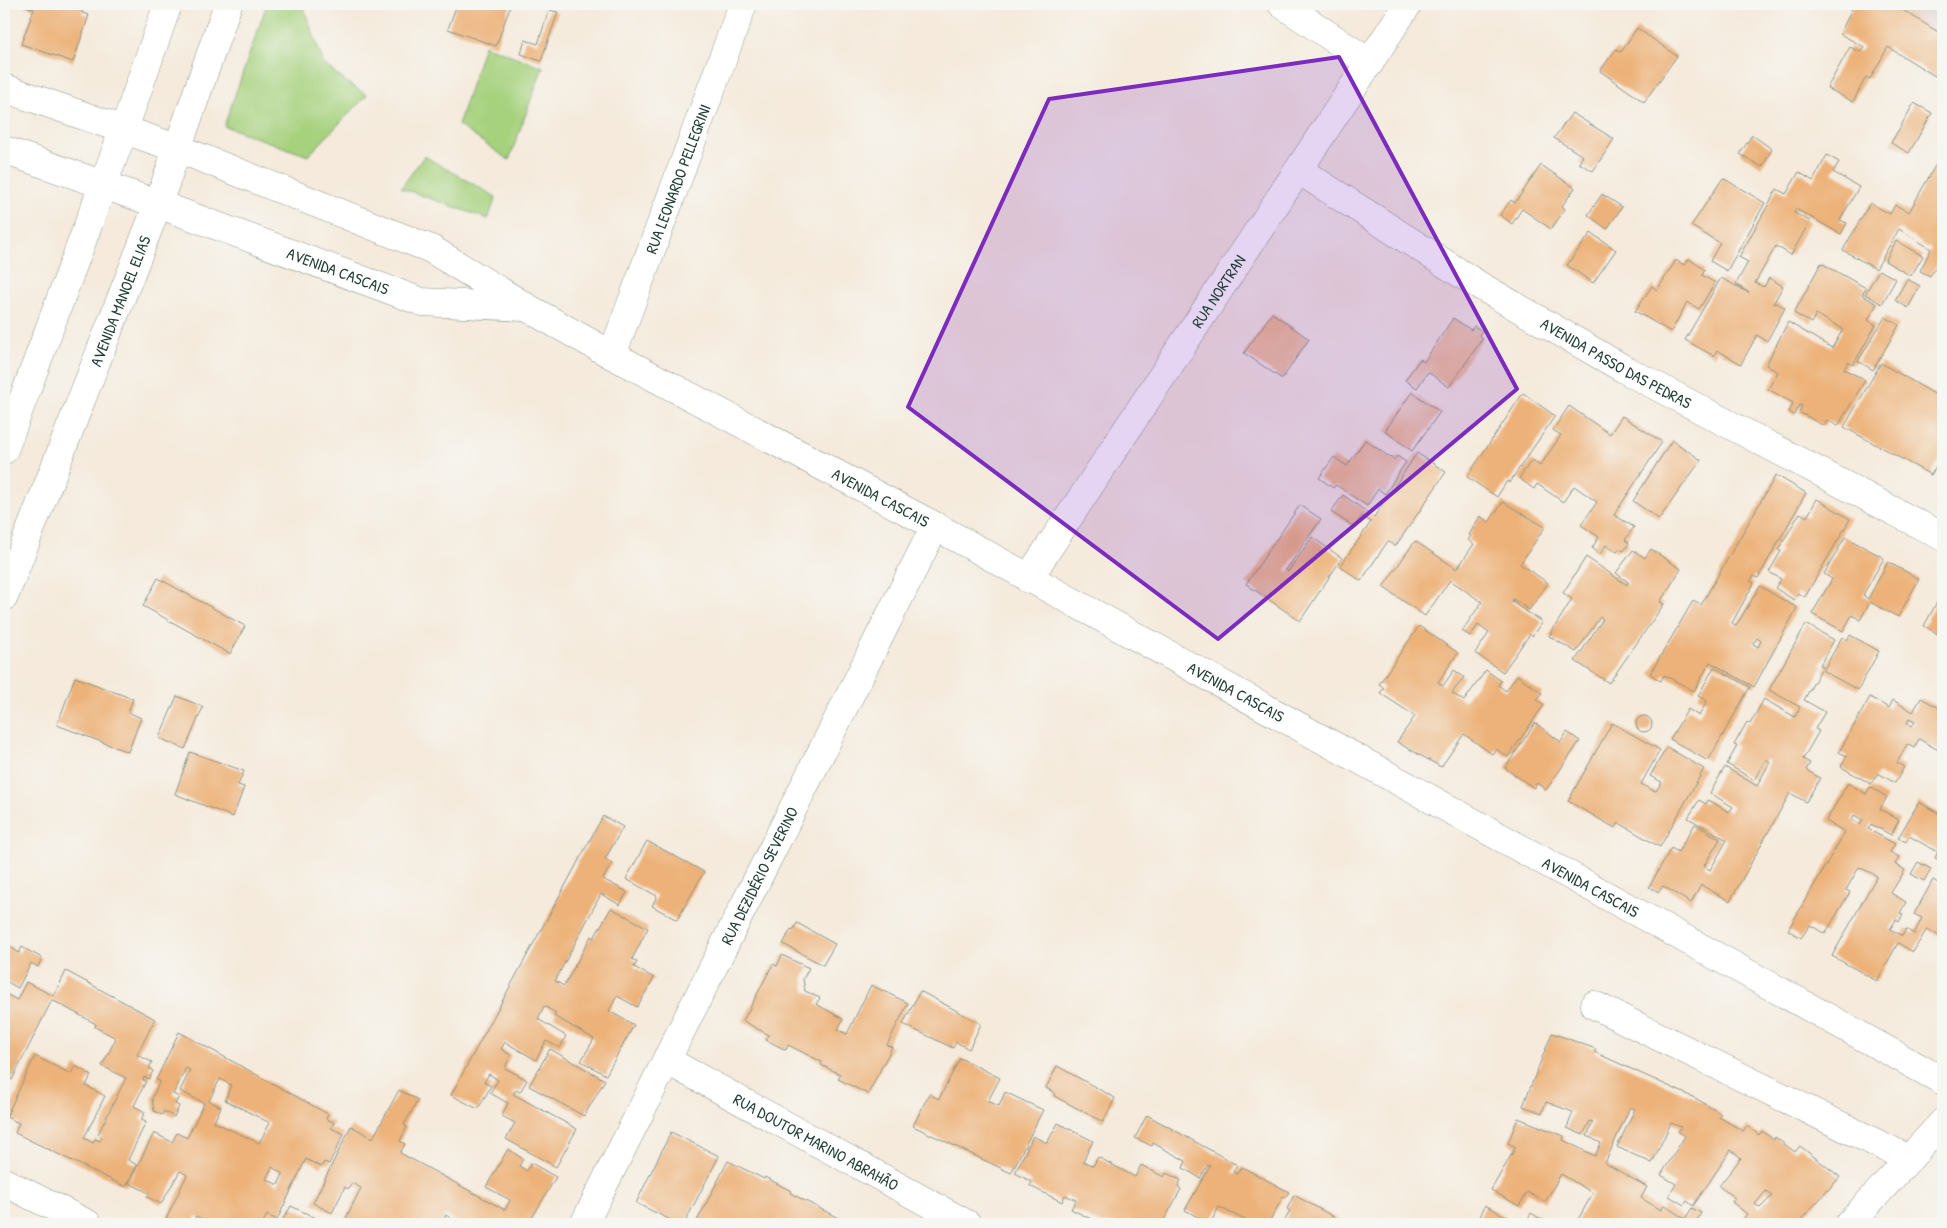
<svg xmlns="http://www.w3.org/2000/svg" width="1947" height="1228" viewBox="0 0 1947 1228" font-family="'Patrick Hand',sans-serif">
	<rect width="100%" height="100%" fill="#f6f6f2"/>
	<filter id="ink" filterUnits="userSpaceOnUse"><feTurbulence type="fractalNoise" baseFrequency=".02" numOctaves="2"/><feDisplacementMap in="SourceGraphic" scale="10" xChannelSelector="R" yChannelSelector="G"/><feConvolveMatrix kernelMatrix="1 2 1 2 8 2 1 2 1" color-interpolation-filters="sRGB"/></filter>
	<filter id="wash" filterUnits="userSpaceOnUse"><feTurbulence type="fractalNoise" baseFrequency=".0096" numOctaves="4" result="noise"/><feDisplacementMap in="SourceGraphic" scale="20" xChannelSelector="R" yChannelSelector="G"/><feGaussianBlur stdDeviation="1.12" result="paint"/><feColorMatrix in="noise" values="0 0 0 0 0 0 0 0 0 0 0 0 0 0 0 0 0 1.4 0 .05"/><feComposite in="paint" operator="in"/></filter>
	<g filter="url(#wash)">
		<rect width="100%" height="100%" fill="#f5eadb"/>
		<!-- industrial -->
		<path fill="#d2bfc1" d="M1850 4H1943V59Z"/>
		<!-- green -->
		<path fill="#a6d17d" stroke="#628758" d="M267 4H298L303 6 324 64 346 82 367 95 308 156 224 126Z
			M484 45 543 67 509 160 458 125Z
			M424 156 496 197 488 219 401 188Z"/>
		<g id="blocks">
			<!-- building -->
			<path fill="#edb279" fill-rule="evenodd" d="M4 4H12L4 28Z
				M20 4H85L82 13 89 15 73 62 21 44 34 9Z
				M457 4H511L496 46 448 29Z
				M1854 4H1893L1943 35V81L1888 47 1870 79 1866 77 1853 102 1827 88 1850 47 1860 52 1864 47 1840 34Z
				M549 10 558 12 541 61 521 54 525 40 538 44Z
				M1637 28 1677 56 1644 102 1600 71 1616 49 1621 52Z
				M1914 103 1932 113 1909 153 1891 143Z
				M1572 113 1614 139 1593 171 1579 163 1583 156 1554 138Z
				M1752 135 1772 149 1762 167 1740 154Z
				M1943 152V256L1930 276 1920 271 1931 249 1899 229 1876 269 1843 250 1870 203 1890 214 1895 205 1909 212Z
				M1827 155 1839 162 1833 172 1859 187 1840 220 1847 223 1841 234 1796 209 1794 213 1810 221 1791 255 1776 246 1755 283 1764 287 1769 278 1783 286 1773 304 1777 303 1785 308 1767 341 1757 335 1741 364 1717 350 1714 356 1685 340 1721 278 1749 293 1736 284 1748 262 1739 257 1777 189 1786 194 1799 172 1813 181Z
				M1541 165 1575 188 1562 206 1565 209 1551 229 1522 209 1512 224 1500 215 1511 200 1515 203Z
				M1723 178 1765 203 1727 271 1710 261 1720 243 1691 226Z
				M1602 194 1622 207 1607 229 1588 215Z
				M1591 233 1616 250 1593 283 1567 265Z
				M1896 241 1923 256 1911 276 1885 261Z
				M1689 259 1705 270 1702 275 1715 283 1699 309 1687 302 1671 332 1635 311 1652 286 1657 290 1676 260 1684 265Z
				M1821 263 1866 288 1862 295 1877 304 1868 320 1876 325 1853 365 1848 362 1844 369 1865 380 1838 426 1827 420 1824 426 1799 412 1802 406 1799 405 1794 415 1789 412 1793 403 1768 389 1778 372 1766 365 1788 322 1832 348 1843 329 1816 314 1811 323 1794 313Z
				M1879 270 1896 279 1882 304 1865 294Z
				M1907 279 1920 286 1908 308 1895 300Z
				M1272 313 1309 339 1282 379 1244 353Z
				M1885 317 1899 325 1873 370 1858 361Z
				M1453 318 1471 330 1474 326 1482 331 1479 335 1483 338 1449 387 1428 372 1417 388 1405 380 1420 359 1424 362Z
				M1881 363 1943 399V453L1931 475 1844 427Z
				M1412 392 1440 412 1412 451 1385 431Z
				M1523 393 1555 416 1509 483 1507 481 1497 497 1467 477Z
				M1569 406 1610 434 1622 416 1662 442 1614 515 1634 527 1625 540 1629 543 1624 551 1619 549 1617 552 1606 545 1600 554 1592 548 1599 537 1581 525 1597 502 1574 486 1563 502 1537 484 1534 489 1519 478 1532 460 1540 466 1561 435 1553 430Z
				M1365 440 1394 460 1397 456 1406 462 1385 494 1378 489 1367 506 1336 485 1333 488 1319 478 1334 457 1347 466Z
				M1672 440 1701 460 1659 519 1633 501Z
				M1417 453 1446 472 1395 547 1388 541 1361 581 1340 566 1371 522 1362 516 1354 527 1331 512 1343 495 1374 517Z
				M1776 475 1806 493 1758 578 1754 576 1750 581 1754 583 1732 623 1736 626 1760 586 1797 608 1754 687 1710 662 1694 691 1664 675 1661 681 1650 674 1693 601 1701 605ZM1757 638 1761 641 1758 647 1753 644Z
				M1817 499 1850 519 1805 597 1798 593 1794 600 1775 588 1781 579 1769 572 1781 551 1778 550 1800 513 1807 517Z
				M1503 502 1545 527 1520 564 1548 583 1529 610 1513 599 1512 602 1542 622 1532 636 1530 634 1503 672 1475 653 1489 633 1478 625 1470 636 1462 631 1482 602 1450 580 1425 616 1383 587 1415 541 1457 569 1474 544 1468 540 1471 536 1469 535 1480 516 1489 522Z
				M1300 505 1321 519 1286 570 1288 572 1312 537 1342 558 1300 621 1246 584Z
				M1845 537 1884 558 1863 595 1868 599 1888 562 1919 579 1898 617 1870 602 1860 620 1852 615 1843 631 1812 614 1832 579 1824 574Z
				M1651 549 1681 569 1660 602 1664 604 1609 683 1575 661 1603 619 1600 617 1576 652 1549 636 1572 599 1563 593 1586 557 1627 585 1628 582 1616 573 1633 550 1645 558Z
				M158 578 245 626 230 654 143 606Z
				M1943 591V637L1924 626Z
				M1806 624 1834 640 1820 665 1823 666 1804 700 1825 712 1815 729 1819 731 1803 759 1810 763 1806 770 1820 778 1806 802 1790 793 1730 901 1701 885 1691 903 1663 886 1659 892 1649 887 1671 848 1678 852 1695 824 1720 839 1704 866 1710 870 1727 840 1688 818 1699 800 1706 804 1708 800 1729 812 1733 807 1710 793 1725 767 1757 786 1770 762 1766 759 1754 780 1727 764 1737 746 1734 745 1747 722 1750 724 1764 699 1795 717 1800 707 1769 690Z
				M1419 626 1458 653 1438 682 1443 686 1454 670 1464 677 1452 693 1464 701 1486 670 1501 681 1498 685 1506 691 1517 675 1542 693 1537 700 1544 705 1508 757 1496 749 1492 754 1464 734 1441 767 1397 742 1415 716 1380 693 1384 688 1379 684Z
				M1850 635 1879 651 1858 690 1823 671 1842 637 1847 640Z
				M1714 667 1750 687 1708 761 1670 739 1688 709 1699 716 1707 701 1698 696Z
				M75 677 133 699 128 712 141 718 128 752 57 725Z
				M177 696 203 707 185 749 159 738Z
				M1870 697 1889 708 1893 700 1913 712 1921 698 1943 710V745L1940 751 1919 739 1914 748 1907 744 1897 763 1904 767 1895 783 1878 773 1871 784 1841 767 1847 756 1839 752ZM1909 719 1915 722 1912 726 1907 723Z
				M1636 724a8 8 0 1 1 16 0a8 8 0 1 1-16 0Z
				M1535 723 1561 742 1567 732 1580 741 1546 790 1537 783 1534 788 1505 768Z
				M1612 723 1660 750 1641 784 1652 790 1656 791 1662 782 1650 776 1667 747 1704 769 1660 847 1619 823 1615 828 1568 801Z
				M190 752 244 771 238 785 244 787 233 817 175 794Z
				M1848 783 1866 794 1870 787 1887 797 1880 809 1899 820 1891 835 1871 824 1868 829 1895 844 1890 852 1899 857 1895 864 1905 870 1891 893 1906 902 1900 913 1903 914 1899 922 1896 920 1890 929 1902 936 1906 929 1914 934 1922 918 1914 914 1933 880 1943 886V938L1927 929 1913 952 1898 943 1877 981 1832 956 1877 876 1859 867 1846 890 1850 892 1825 934 1810 925 1801 938 1788 930 1845 832 1826 821ZM1854 815 1863 820 1860 825 1852 820Z
				M1919 802 1943 816V862L1935 858 1938 852 1909 836 1906 842 1898 838Z
				M603 816 623 827 605 859 612 863 603 879 627 892 620 905 601 894 555 981 564 986 591 936 594 938 611 908 648 928 632 959 637 962 634 967 654 978 637 1007 617 996 609 1011 634 1025 606 1075 581 1061 594 1039 554 1016 556 1013 544 1006 538 1019 566 1036 560 1048 546 1041 536 1060 505 1042 501 1049 511 1055 505 1068 527 1080 520 1092 516 1090 513 1094 577 1129 556 1167 506 1139 515 1123 502 1116 508 1103 490 1093 498 1080 489 1074 484 1082 491 1086 478 1109 451 1095Z
				M647 841 704 872 677 920 652 906 657 896 626 879Z
				M1918 862 1931 869 1924 881 1911 874Z
				M797 923 835 944 823 965 783 944 791 929 793 930Z
				M4 942 19 953 22 947 42 958 38 967 31 963 18 988 4 980Z
				M782 955 809 968 803 979 805 991 820 998 816 1004 843 1019 838 1030 847 1034 871 985 908 1003 887 1045 892 1047 868 1094 838 1079 840 1074 821 1065 822 1062 788 1045 786 1050 766 1040 769 1035 743 1021 773 964 777 966Z
				M66 971 155 1019 137 1055 152 1062 149 1068 153 1071 149 1079 144 1077 143 1080 146 1081 134 1106 145 1112 141 1120 146 1122 128 1160 137 1165 126 1187 15 1133 19 1123 6 1117 35 1056 71 1074 75 1066 91 1075 86 1086 105 1096 84 1138 93 1143 95 1139 100 1141 102 1137 98 1134 126 1078 102 1066 116 1038 95 1027 96 1024 52 1000 12 1080 4 1076V993L17 1000 26 982 54 996Z
				M920 991 981 1024 969 1049 956 1042 953 1048 903 1024Z
				M179 1032 328 1114 326 1119 334 1122 331 1128 344 1134 329 1164 324 1162 321 1167 306 1159 277 1220 267 1215 262 1224H212L196 1216 192 1224H172L165 1221 187 1175 180 1171 161 1204 147 1197 149 1193 129 1183 154 1133 172 1142 177 1133 187 1138 204 1103 180 1091 190 1070 186 1068 173 1094 179 1097 175 1104 179 1106 174 1117 164 1111 162 1115 154 1111 152 1098 160 1081 156 1080ZM220 1079 231 1085 225 1100 270 1123 259 1143 214 1122 221 1107 209 1101ZM272 1167 283 1174 278 1185 266 1179Z
				M1552 1033 1596 1049 1594 1052 1697 1099 1721 1114 1719 1117 1743 1131 1747 1126 1759 1135 1762 1131 1774 1140 1775 1137 1795 1152 1800 1146 1840 1177 1797 1224H1739L1747 1214 1732 1202 1735 1198 1719 1186 1741 1158 1731 1150 1693 1206 1687 1201 1684 1205 1669 1196 1676 1184 1661 1175 1685 1136 1678 1131 1681 1127 1671 1123 1652 1163 1617 1147 1635 1109 1630 1107 1605 1163 1647 1187 1641 1198 1661 1210 1664 1205 1685 1219 1692 1208 1701 1213 1695 1224H1582L1577 1221 1593 1193 1561 1174 1545 1202 1527 1192 1519 1206 1491 1190 1516 1147 1508 1143 1518 1118 1564 1136 1563 1140 1595 1156 1601 1143 1587 1136 1593 1122 1590 1121 1583 1135 1567 1128 1573 1112 1546 1102 1542 1113 1523 1106ZM1766 1191 1772 1196 1760 1208 1755 1204Z
				M550 1049 605 1080 584 1116 529 1086Z
				M960 1058 1000 1078 988 1101 999 1106 1005 1092 1043 1110 1011 1173 913 1126 929 1094 939 1099Z
				M1057 1066 1115 1098 1103 1122 1054 1096 1055 1093 1046 1088Z
				M399 1090 418 1100 404 1125 407 1127 400 1141 405 1144 400 1153 415 1161 505 1210 510 1200 486 1187 508 1149 523 1159 519 1166 527 1171 531 1163 556 1177 529 1223 531 1224H459L446 1215 442 1224H343L361 1188 352 1183 348 1189 345 1187 332 1213 313 1203 351 1126 373 1138Z
				M1147 1115 1237 1165 1233 1172 1237 1174 1242 1167 1289 1192 1285 1198 1283 1197 1268 1224H1253L1219 1207 1210 1224 1185 1210 1210 1166 1208 1165 1200 1178 1183 1168 1186 1161 1153 1143 1152 1146 1135 1138Z
				M1058 1123 1093 1141 1083 1161 1093 1166 1098 1157 1135 1177 1141 1165 1164 1177 1166 1173 1181 1180 1178 1186 1181 1189 1162 1224H1101L1071 1209 1076 1200 1065 1195 1062 1202 1030 1186 1032 1182 1015 1173 1033 1136 1047 1143Z
				M671 1132 719 1156 684 1224H679L636 1203Z
				M728 1161 764 1179 765 1177 791 1191 790 1193 850 1224 696 1223Z
				M1294 1195 1347 1224H1283L1290 1211 1287 1209Z
				M1485 1205 1519 1224H1477Z
				M291 1206 318 1219 315 1224H280Z
				M1531 1213 1550 1224H1525Z"/>
		</g>
	</g>
	<g filter="url(#ink)">
		<use href="#blocks" fill-opacity="0" stroke="#8a9488" stroke-width="1"/>
		<g fill="none" stroke-linecap="round" stroke-linejoin="round">
			<defs>
				<g id="minor">
					<path d="M1282 4 1370 63"/>
					<path id="s1" d="M179 149 431 249 526 307 612 355 935 526 1943 1081"/>
					<path id="s2" d="M1300 171 1477 284 1624 369 1943 537"/>
					<path id="s3" d="M158 204 422 302 524 307"/>
					<path id="s4" d="M612 355 743 4"/>
					<path id="s5" d="M1028 579 1408 4"/>
					<path d="M1594 1005 1909 1159"/>
					<path id="s6" d="M666 1060 967 1224"/>
					<path d="M4 1182 88 1224"/>
					<path id="s7" d="M584 1224 935 526"/>
					<path d="M1849 1224 1943 1122"/>
				</g>
				<g id="major">
					<path d="M4 88 179 149"/>
					<path d="M4 150 158 204"/>
					<path d="M4 450 124 129 168 4"/>
					<path id="s8" d="M4 597 158 204 228 4"/>
				</g>
			</defs>
			<!-- minor casing -->
			<use href="#minor" stroke="#8a9488" stroke-width="29"/>
			<!-- major casing -->
			<use href="#major" stroke="#8a9488" stroke-width="29"/>
			<!-- minor -->
			<use href="#minor" stroke="#fff" stroke-width="28"/>
			<!-- major -->
			<use href="#major" stroke="#fff" stroke-width="28"/>
		</g>
	</g>
	<!-- marked area -->
	<path fill="#7b2cbf" fill-opacity="0.2" stroke="#7b2cbf" stroke-width="4" stroke-linejoin="round" d="M1339 57 1517 389 1218 639 908 407 1049 99Z"/>
	<g text-anchor="middle" stroke-width="4" stroke-linejoin="round" paint-order="stroke">
		<!-- street labels -->
		<g font-size="16" fill="#1f3d34" stroke="#f6f6f2">
			<text dy="6" stroke="none"><textPath href="#s4" startOffset="188">RUA LEONARDO PELLEGRINI</textPath></text>
			<text dy="6" stroke="none"><textPath href="#s3" startOffset="192">AVENIDA CASCAIS</textPath></text>
			<text dy="6" stroke="none"><textPath href="#s5" startOffset="345">RUA NORTRAN</textPath></text>
			<text dy="6" stroke="none"><textPath href="#s8" startOffset="318">AVENIDA MANOEL ELIAS</textPath></text>
			<text dy="6" stroke="none"><textPath href="#s2" startOffset="370">AVENIDA PASSO DAS PEDRAS</textPath></text>
			<text dy="6" stroke="none"><textPath href="#s1" startOffset="785">AVENIDA CASCAIS</textPath></text>
			<text dy="6" stroke="none"><textPath href="#s1" startOffset="1190">AVENIDA CASCAIS</textPath></text>
			<text dy="6" stroke="none"><textPath href="#s7" startOffset="390">RUA DEZIDÉRIO SEVERINO</textPath></text>
			<text dy="6" stroke="none"><textPath href="#s1" startOffset="1595">AVENIDA CASCAIS</textPath></text>
			<text dy="6" stroke="none"><textPath href="#s6" startOffset="171">RUA DOUTOR MARINO ABRAHÃO</textPath></text>
		</g>
	</g>
	<!-- margin -->
	<rect width="1947" height="1228" fill="none" stroke="#f6f6f2" stroke-width="20"/>
</svg>
